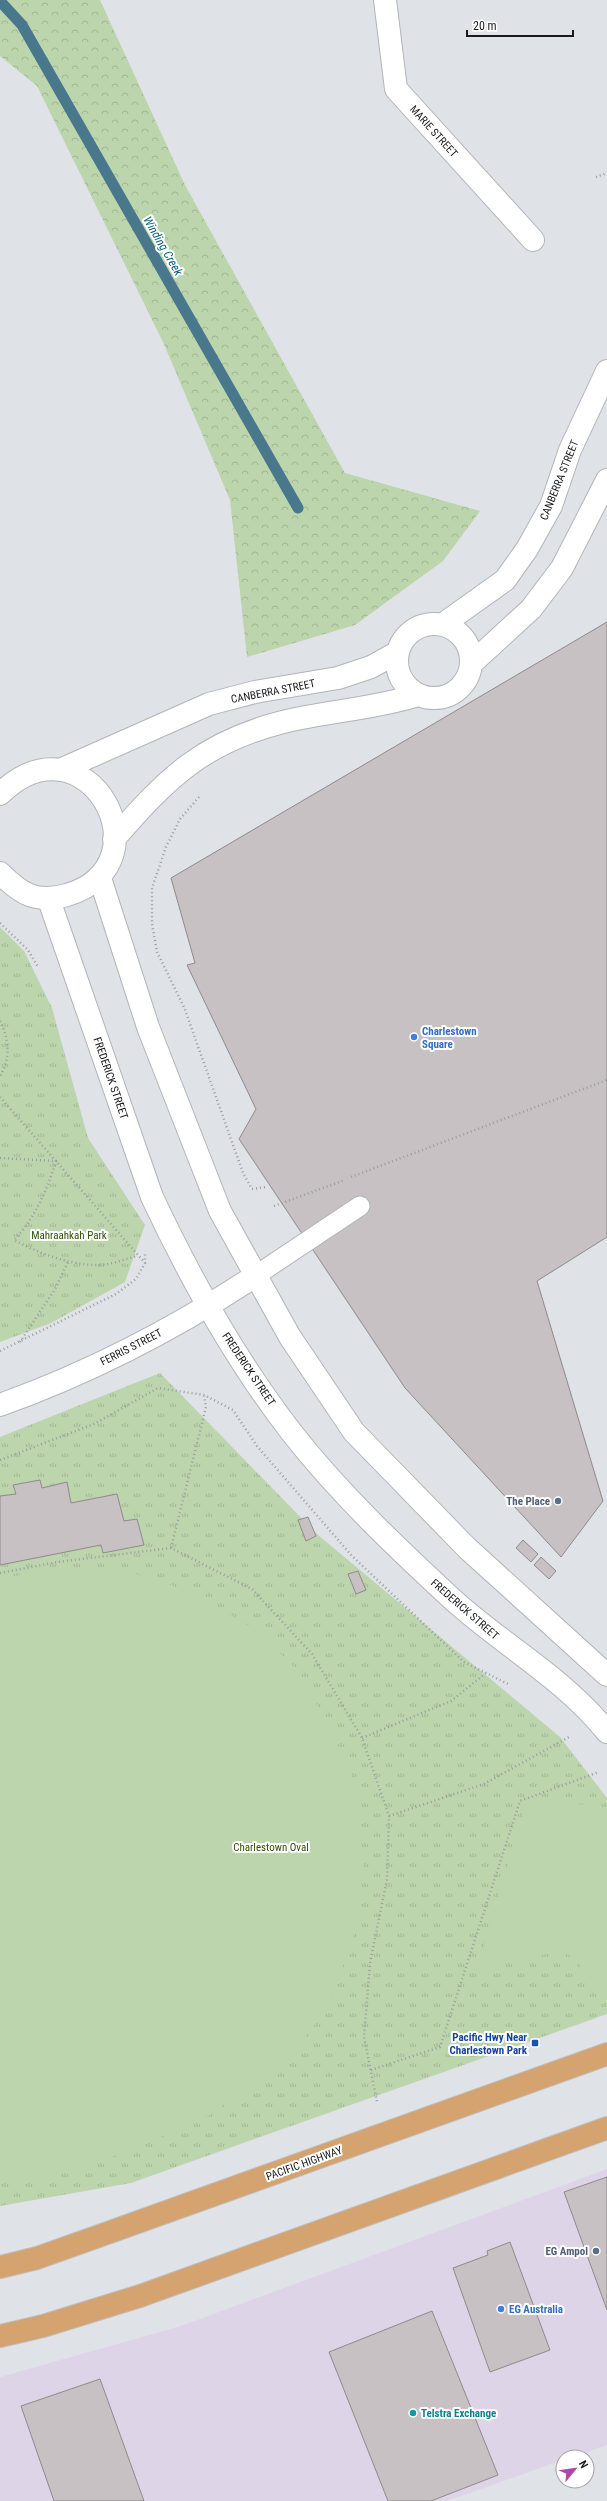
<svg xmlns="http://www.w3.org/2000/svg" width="607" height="2501" viewBox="0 0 607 2501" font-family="'Roboto Condensed',sans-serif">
	<defs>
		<pattern id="forest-crowns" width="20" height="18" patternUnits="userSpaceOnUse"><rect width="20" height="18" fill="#bcd5ad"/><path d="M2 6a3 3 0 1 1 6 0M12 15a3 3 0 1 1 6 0" fill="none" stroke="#a1b694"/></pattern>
		<pattern id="park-tufts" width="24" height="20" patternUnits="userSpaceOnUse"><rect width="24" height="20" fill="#bcd5ad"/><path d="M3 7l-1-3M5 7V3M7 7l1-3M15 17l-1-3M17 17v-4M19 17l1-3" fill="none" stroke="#a1b694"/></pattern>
	</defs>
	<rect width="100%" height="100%" fill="#dfe3e8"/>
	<!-- commercial -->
	<path fill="#ded4e8" d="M607 2169V2445L573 2457H563V2460L447 2501H0V2377L181 2326Z"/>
	<!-- forest -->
	<path fill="url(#forest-crowns)" d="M0 0H100L185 185 345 473 480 511 443 561 355 625 247 657 230 500 163 342 37 86 0 56Z"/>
	<!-- park -->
	<path fill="url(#park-tufts)" d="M0 927 24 951 52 1008 88 1138 145 1225 125 1282 51 1323 0 1342Z
		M160 1373 318 1535 560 1737 607 1798V2014L131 2183 0 2206V1437Z"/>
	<!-- pitch -->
	<path fill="#bcd5ad" d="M88 1566 148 1576 200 1597 258 1631 293 1666 327 1721 355 1783 363 1865 353 1940 327 2009 288 2060 208 2116 129 2151 49 2178 0 2182V1578Z
		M527 1801 602 1806 607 1814V1987H601L564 1950 477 1970Z"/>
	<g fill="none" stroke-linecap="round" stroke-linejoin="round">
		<!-- stream -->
		<path stroke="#49788d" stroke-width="11" d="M0 1 22 25 298 508"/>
	</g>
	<!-- building -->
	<path fill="#c7c1c3" stroke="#8f898b" d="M607 622V1237L537 1281 603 1501 561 1557 405 1388 239 1139 256 1109 187 965 195 963 171 878Z
		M40 1480 42 1488 67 1482 71 1503 117 1494 124 1521 137 1519 144 1545 103 1553 101 1545 0 1565V1496L16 1494 13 1485Z
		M308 1517 316 1536 306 1541 298 1520Z
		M523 1540 538 1554 531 1562 516 1548Z
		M541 1557 556 1571 549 1579 534 1565Z
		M358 1571 366 1590 356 1594 348 1574Z
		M607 2177V2310L564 2192Z
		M510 2242 550 2350 490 2372 453 2268 488 2255 487 2251Z
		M432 2311 498 2475 431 2501H388L329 2352Z
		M100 2379 144 2501H54L21 2406Z"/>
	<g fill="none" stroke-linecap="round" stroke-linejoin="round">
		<defs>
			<path id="service" d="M255 1276 360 1206"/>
			<path id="minor" d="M385 0 396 89 533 240"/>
			<path id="tertiary" d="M397 661a37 37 0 1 1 74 0a37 37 0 1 1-74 0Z
				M442 625 505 580 527 549 551 506 570 450 607 371
				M471 664 531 609 562 568 607 480
				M60 770 209 704 255 692 338 678 371 667 398 652
				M0 794C86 710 171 864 67 895 36 903 22 895 0 873
				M114 839C167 778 203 742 283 722 328 711 374 709 418 695
				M100 878 148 1027 220 1211 290 1337 354 1432 467 1548 607 1675
				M49 900 152 1197C191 1280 236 1361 292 1433 339 1493 395 1546 451 1598 501 1644 564 1678 607 1732
				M0 1405C89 1373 176 1328 255 1276"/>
			<path id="trunk" d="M0 2267 37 2258 99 2236 607 2054
				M0 2336 43 2326 140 2296 607 2128"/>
		</defs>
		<!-- service casing -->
		<use href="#service" stroke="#b1b4b9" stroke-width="21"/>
		<!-- minor casing -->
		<use href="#minor" stroke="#b1b4b9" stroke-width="24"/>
		<!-- tertiary casing -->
		<use href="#tertiary" stroke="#b1b4b9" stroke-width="24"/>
		<!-- trunk casing -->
		<use href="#trunk" stroke="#bfbfbf" stroke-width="24"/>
		<!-- path -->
		<path stroke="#999c9f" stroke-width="2.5" stroke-dasharray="1 3" stroke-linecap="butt" d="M596 177 607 173
			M199 797 180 819 166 847 152 888V924L157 952 184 1007 243 1173 252 1189 266 1187
			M0 923 28 950 38 967
			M0 1021C9 1039 11 1058 0 1076
			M0 1097 145 1263
			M0 1158 56 1161C47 1190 35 1218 14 1240 40 1254 79 1269 108 1264 118 1262 128 1258 138 1256
			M351 1177 607 1080
			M274 1206 345 1180
			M20 1342 55 1289 68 1262
			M0 1351 116 1294 136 1279 145 1263V1252
			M0 1460 94 1424 158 1388 204 1395 233 1410 257 1446 352 1556 464 1662 510 1685
			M171 1548 206 1407 204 1396
			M0 1573 57 1562 171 1548 252 1589 312 1654 362 1738 389 1816 387 1879 370 1963 364 2037 377 2102
			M362 1738 451 1701 486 1673
			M389 1816 484 1784 569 1737
			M371 2070 440 2047 520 1801 599 1772"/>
		<!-- service -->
		<use href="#service" stroke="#fff" stroke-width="19"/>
		<!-- minor -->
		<use href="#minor" stroke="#fff" stroke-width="22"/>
		<!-- tertiary -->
		<use href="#tertiary" stroke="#fff" stroke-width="22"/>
		<!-- trunk -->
		<use href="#trunk" stroke="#d4a36f" stroke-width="22"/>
	</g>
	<!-- markers -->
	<g fill="#3f7fe0" stroke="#fff" stroke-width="1.5">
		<circle cx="414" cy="1037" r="4"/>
		<circle cx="501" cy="2309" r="4"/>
	</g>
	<g fill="#5c6f8a" stroke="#fff" stroke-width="1.5">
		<circle cx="558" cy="1501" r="4"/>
		<circle cx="596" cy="2251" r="4"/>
	</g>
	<rect fill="#1a4fb4" stroke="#fff" stroke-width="1.5" x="531" y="2039" width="8" height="8" rx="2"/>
	<circle fill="#0f9aa8" stroke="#fff" stroke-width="1.5" cx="413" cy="2413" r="4"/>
	<g text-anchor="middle" stroke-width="4" stroke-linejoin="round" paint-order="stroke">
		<!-- street labels -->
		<g font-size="11" fill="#191a1c" stroke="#fff">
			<text transform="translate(434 131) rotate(48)" y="4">MARIE STREET</text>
			<text transform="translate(559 480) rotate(-68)" y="4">CANBERRA STREET</text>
			<text transform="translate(273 691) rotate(-11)" y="4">CANBERRA STREET</text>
			<text transform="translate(111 1078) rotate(71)" y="4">FREDERICK STREET</text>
			<text transform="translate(131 1347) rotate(-27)" y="4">FERRIS STREET</text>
			<text transform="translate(249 1369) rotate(56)" y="4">FREDERICK STREET</text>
			<text transform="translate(465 1609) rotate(41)" y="4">FREDERICK STREET</text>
			<text transform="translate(304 2163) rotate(-20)" y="4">PACIFIC HIGHWAY</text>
		</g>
		<!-- shop labels -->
		<g font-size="11" font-weight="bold" fill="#366cbe" stroke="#fff" text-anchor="start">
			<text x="422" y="1035">Charlestown<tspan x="422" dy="13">Square</tspan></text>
			<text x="509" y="2313">EG Australia</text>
		</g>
		<!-- park labels -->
		<g font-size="11" fill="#2b5205" stroke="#fff">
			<text x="69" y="1239">Mahraahkah Park</text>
			<text x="271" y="1851">Charlestown Oval</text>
		</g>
		<!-- service labels -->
		<g font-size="11" font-weight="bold" fill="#4e5e75" stroke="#fff" text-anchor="end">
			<text x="550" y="1505">The Place</text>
			<text x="588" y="2255">EG Ampol</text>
		</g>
		<!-- transit labels -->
		<g font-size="11" font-weight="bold" fill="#164399" stroke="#fff" text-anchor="end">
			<text x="527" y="2041">Pacific Hwy Near<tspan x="527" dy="13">Charlestown Park</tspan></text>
		</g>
		<!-- culture labels -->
		<g font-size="11" font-weight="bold" fill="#0d838f" stroke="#fff" text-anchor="start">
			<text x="421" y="2417">Telstra Exchange</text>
		</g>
		<!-- water labels -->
		<g font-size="12" font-style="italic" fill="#00607d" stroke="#fff">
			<text transform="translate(163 246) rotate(60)" y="4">Winding Creek</text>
		</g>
	</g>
	<!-- north arrow -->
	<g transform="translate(575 2469) rotate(61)"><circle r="19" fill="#ffffff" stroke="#a3a3a4"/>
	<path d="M0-3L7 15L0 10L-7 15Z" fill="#ae46a9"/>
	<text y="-6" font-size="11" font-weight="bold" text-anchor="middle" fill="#191a1c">N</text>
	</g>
	<!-- scale -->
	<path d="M467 30v6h106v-6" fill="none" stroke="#191a1c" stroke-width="2"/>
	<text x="473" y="30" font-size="12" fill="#191a1c" stroke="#ffffff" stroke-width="3" paint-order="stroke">20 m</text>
</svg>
